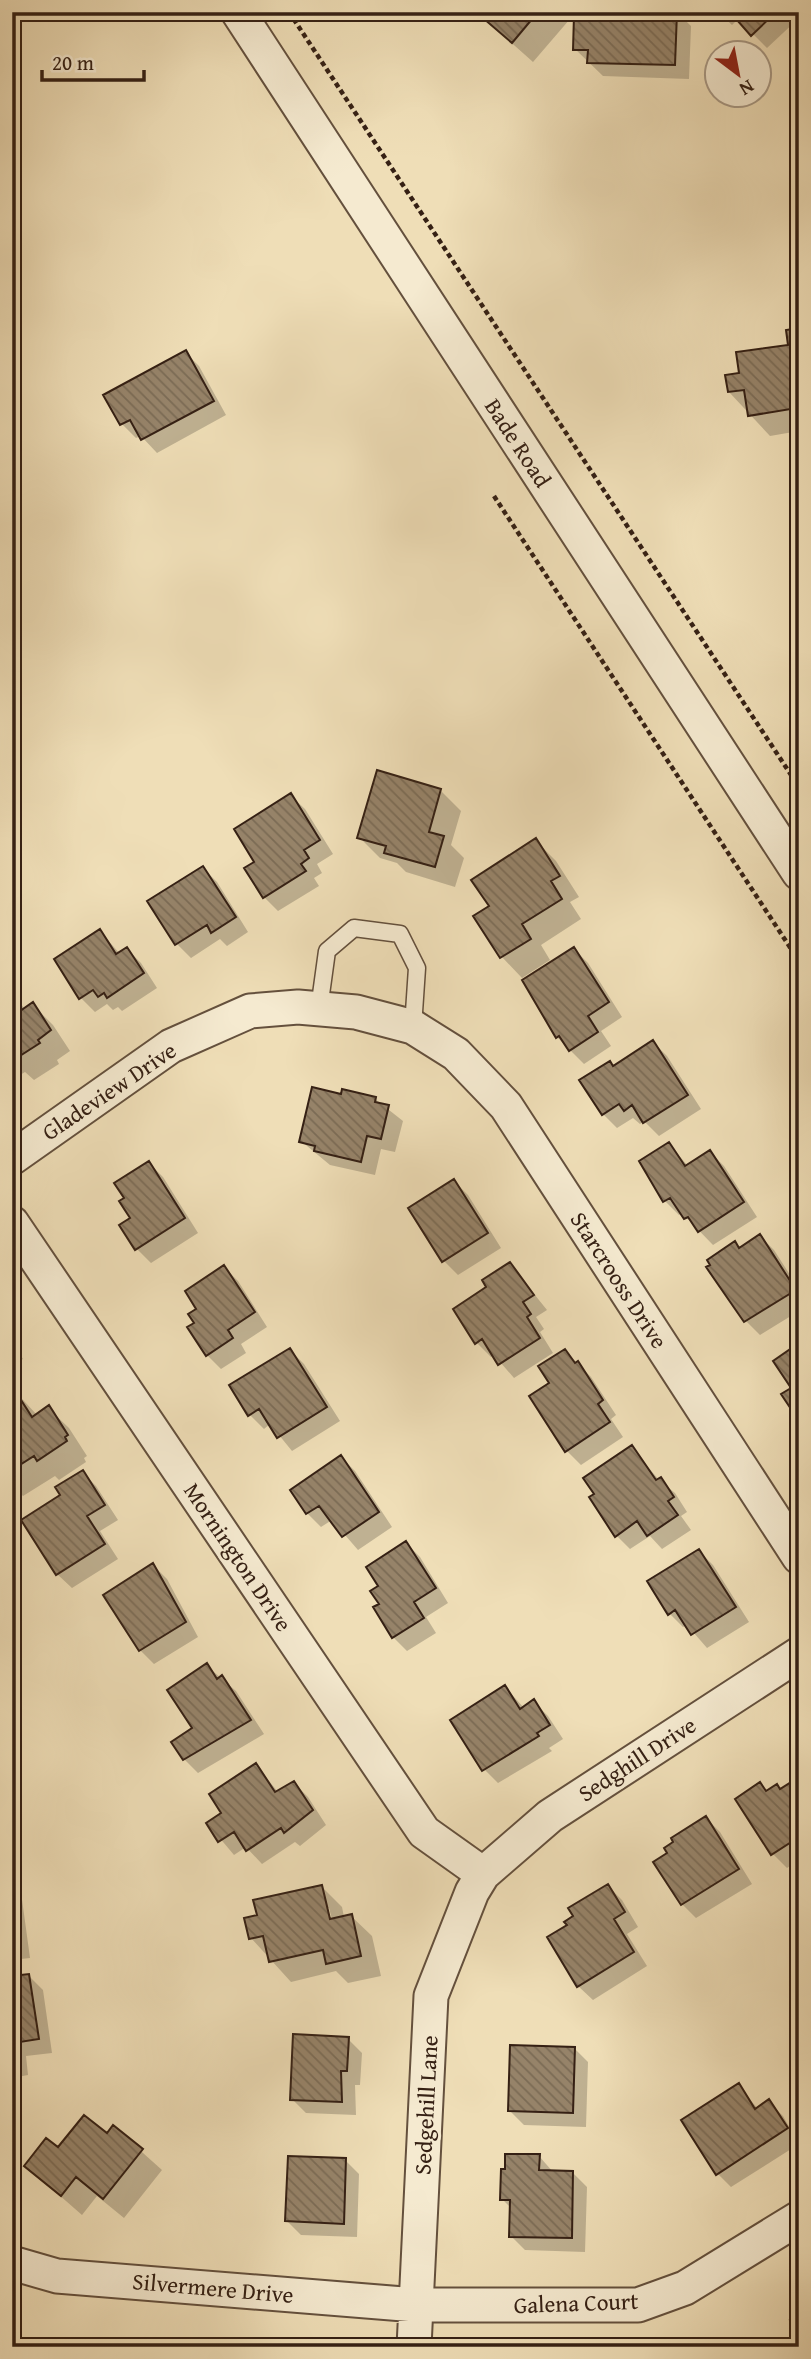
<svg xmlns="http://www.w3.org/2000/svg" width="811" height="2359" viewBox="0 0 811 2359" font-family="'Gentium Book Plus',serif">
	<defs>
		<pattern id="building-back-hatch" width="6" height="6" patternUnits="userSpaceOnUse" patternTransform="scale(1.75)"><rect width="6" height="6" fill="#968369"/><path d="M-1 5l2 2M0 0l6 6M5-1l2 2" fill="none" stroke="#7b6b55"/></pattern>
	</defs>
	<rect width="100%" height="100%" fill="#efdeb7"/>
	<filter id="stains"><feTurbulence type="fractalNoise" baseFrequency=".00286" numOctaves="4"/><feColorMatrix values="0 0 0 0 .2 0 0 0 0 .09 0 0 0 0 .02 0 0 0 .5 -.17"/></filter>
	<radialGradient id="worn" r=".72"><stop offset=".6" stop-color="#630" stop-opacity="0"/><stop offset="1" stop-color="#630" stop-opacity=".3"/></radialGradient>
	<!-- shadow -->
	<path fill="#0003" fill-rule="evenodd" d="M477 12H576L533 62Z
		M626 12H677L691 26 689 79 603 76 575 49 626 19Z
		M718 12H799V18L767 48 738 19 732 25Z
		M799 330V431L770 436 729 392 741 375 790 346Z
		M185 352 199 366 226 415 157 453 141 436 136 438 122 424 106 396Z
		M440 790 461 811 451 845 464 858 455 887 406 872 397 863 380 858 359 837Z
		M290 795 305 809 333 854 317 864 322 873 314 878 319 886 278 911 264 897 256 862Z
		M535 840 556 861 579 897 570 902 581 919 541 945 550 960 522 978 502 957 475 917 491 907Z
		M203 868 217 882 248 932 227 946 220 939 191 958 177 944Z
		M100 931 120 954 127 949 141 963 157 988 122 1011 118 1007 113 1010 107 1004 95 1012 81 998Z
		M574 949 588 963 622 1017 601 1031 611 1046 584 1064 557 1037 525 981Z
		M12 990 25 1010 33 1005 53 1025 70 1051 57 1060 59 1064 34 1080 25 1072 12 1080Z
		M653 1042 667 1056 701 1109 659 1136 644 1121 640 1124 633 1118 617 1128 603 1114 614 1067Z
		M342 1096 375 1099 403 1121 395 1152 381 1149 375 1175 330 1165 301 1141Z
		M669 1144 688 1166 710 1152 724 1166 757 1217 713 1245 682 1213 679 1215 665 1201Z
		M149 1163 163 1177 198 1233 151 1263 137 1249 122 1225 132 1219 126 1198Z
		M454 1181 468 1195 501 1248 458 1275 444 1261Z
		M760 1236 774 1250 799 1289V1311L760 1335 746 1321 709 1268 735 1244 741 1249Z
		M510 1264 547 1310 536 1317 544 1329 540 1332 553 1353 514 1378 494 1355 491 1357 477 1343 455 1309 489 1288Z
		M224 1267 238 1281 267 1327 241 1344 246 1353 221 1369 207 1355 196 1323 199 1309Z
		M12 1342 23 1359 19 1361 22 1365 12 1371Z
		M290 1350 304 1364 340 1421 292 1451 270 1424 264 1429 250 1415Z
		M565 1351 591 1377 616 1415 611 1419 623 1437 581 1465 567 1451 551 1384Z
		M12 1388 37 1415 48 1408 69 1428 87 1456 84 1458 86 1462 59 1480 55 1476 23 1496 12 1485Z
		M632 1448 659 1480 675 1493 687 1512 681 1516 691 1530 662 1549 650 1536 630 1549 616 1535Z
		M341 1457 355 1471 392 1527 358 1550 332 1520 321 1527 307 1513Z
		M82 1472 96 1486 118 1520 100 1531 118 1559 72 1588 57 1574 23 1520 62 1495Z
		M406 1543 420 1557 448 1603 426 1617 436 1633 407 1651 393 1637 381 1604 380 1586Z
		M699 1551 713 1565 749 1622 707 1648 687 1625 683 1627 669 1613Z
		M153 1565 167 1579 198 1637 154 1664 140 1650Z
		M207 1666 236 1691 264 1734 198 1773 184 1759 194 1729Z
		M505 1687 524 1708 534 1702 548 1716 563 1739 549 1748 552 1751 498 1783 484 1769Z
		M256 1765 278 1792 294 1783 308 1797 326 1825 300 1846 295 1842 262 1864 246 1847 234 1855 208 1824 224 1814Z
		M799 1779V1860L787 1868 773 1854 760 1784 768 1792 781 1791Z
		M706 1818 720 1832 752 1884 696 1918 682 1904Z
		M12 1820 16 1832 12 1833Z
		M12 1883 21 1892 30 1958 12 1960Z
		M608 1886 622 1900 638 1927 627 1934 647 1966 593 2000 578 1986 569 1926Z
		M322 1887 342 1907 344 1917 351 1916 372 1936 381 1976 348 1983 336 1971 291 1982 251 1938 259 1917ZM326 1908H329L334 1927H330Z
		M29 1976 43 1990 52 2053 26 2056 28 2075 12 2078V1978Z
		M348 2039 362 2053 360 2085H355L356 2115 306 2113 292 2099Z
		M574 2048 588 2062 586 2127 524 2125 509 2110Z
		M738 2085 758 2109 769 2102 783 2116 799 2144 731 2187 717 2173Z
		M114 2127 162 2170 124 2218 97 2196 82 2215 26 2166 58 2150 107 2135Z
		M539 2156 553 2172 573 2173 587 2187 585 2252 525 2250 511 2236 512 2209 502 2199Z
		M345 2160 359 2174 357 2237 301 2235 287 2221Z"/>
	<!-- building -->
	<path fill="url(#building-back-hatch)" stroke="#352014" stroke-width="2" d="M476 12H538L512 43Z
		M624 12H677L675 65 587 63 588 50H573L574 15 624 17Z
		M730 12H776L751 36Z
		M799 328V390L795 391 797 408 748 416 744 390 728 392 725 375 739 373 736 352 788 345 786 330Z
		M186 350 214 401 141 440 130 420 120 425 103 395Z
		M377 770 441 789 429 832 444 836 435 867 384 853 386 846 357 838Z
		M291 793 320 840 304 850 309 858 301 864 306 871 263 898 244 868 254 862 234 829Z
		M536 838 560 876 551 881 562 899 522 924 531 939 500 958 473 916 489 906 471 880Z
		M203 866 236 917 211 933 207 925 175 945 147 901Z
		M100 929 116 954 127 947 144 973 107 998 104 993 98 997 93 990 79 999 54 959Z
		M574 947 609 1002 588 1016 598 1032 569 1051 559 1036 556 1038 522 980Z
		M12 998 20 1011 33 1002 51 1030 38 1040 40 1043 12 1061Z
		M653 1040 688 1095 643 1123 632 1105 624 1111 619 1104 602 1115 579 1080 610 1061 613 1066Z
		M312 1087 341 1094 342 1089 376 1097 375 1102 389 1105 381 1139 367 1136 361 1162 314 1151 315 1146 299 1142Z
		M669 1142 685 1166 710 1150 744 1202 698 1232 688 1217 684 1219 670 1198 663 1202 639 1161Z
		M149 1161 185 1218 135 1250 119 1225 130 1218 119 1201 124 1198 114 1183Z
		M454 1179 488 1233 442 1262 408 1208Z
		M760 1234 796 1290 744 1322 706 1267 710 1265 707 1260 735 1241 739 1248Z
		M510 1262 534 1295 523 1302 531 1314 527 1317 540 1338 498 1365 482 1339 475 1344 453 1309 486 1287 482 1280Z
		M224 1265 255 1312 228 1330 233 1338 206 1356 187 1327 194 1323 188 1314 196 1309 185 1291Z
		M799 1343V1421L781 1394 791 1388 773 1361Z
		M290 1348 327 1407 277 1438 259 1409 248 1416 229 1385Z
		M565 1349 575 1363 578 1361 603 1400 598 1404 610 1422 565 1452 529 1396 549 1383 538 1366Z
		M12 1386 32 1417 49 1405 68 1435 65 1437 67 1441 37 1461 34 1456 12 1470Z
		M632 1445 656 1480 661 1477 674 1497 668 1501 678 1515 647 1536 637 1521 615 1537 589 1497 594 1494 583 1478Z
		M341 1455 379 1512 342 1537 319 1506 306 1514 290 1490Z
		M83 1470 105 1505 87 1516 105 1544 56 1575 21 1520 60 1495 55 1487Z
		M406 1541 436 1588 414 1602 424 1618 392 1638 373 1607 379 1604 370 1591 378 1586 366 1567Z
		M699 1549 736 1607 691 1635 675 1610 668 1615 647 1581Z
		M153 1563 186 1622 139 1651 103 1595Z
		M207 1663 217 1679 222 1675 251 1720 183 1760 171 1742 192 1728 167 1690Z
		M505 1685 520 1709 534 1699 550 1725 537 1733 539 1736 482 1771 450 1720Z
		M256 1763 275 1792 294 1781 313 1810 284 1833 281 1828 246 1851 234 1832 218 1842 206 1823 221 1813 209 1794Z
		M799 1777V1837L771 1855 735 1799 760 1782 766 1791 777 1784 780 1789Z
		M706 1816 739 1869 681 1905 653 1862 667 1853 664 1848 673 1842 671 1838Z
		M608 1884 625 1912 614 1919 634 1952 577 1987 547 1937 567 1925 564 1922 573 1916 568 1908Z
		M322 1885 330 1919 352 1914 361 1956 326 1964 323 1950 269 1962 263 1936 249 1939 244 1918 257 1915 253 1900Z
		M12 1910 17 1944 12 1945Z
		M29 1974 39 2039 13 2043 15 2062H12V1976Z
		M293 2034 349 2037 347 2071H341L342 2102 290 2100Z
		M510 2045 575 2047 573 2113 508 2111Z
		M739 2083 755 2109 769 2099 788 2128 716 2175 681 2120Z
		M84 2115 107 2133 113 2125 143 2149 103 2199 76 2177 61 2196 24 2166 46 2138 58 2147Z
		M505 2154H540L539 2170 573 2171 572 2238 509 2237 510 2200H500L501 2169H505Z
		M288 2156 346 2158 344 2224 285 2221Z
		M799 2314V2333L790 2320Z"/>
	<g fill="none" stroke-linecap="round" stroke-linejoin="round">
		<defs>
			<path id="lane" d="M319 1009 327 951 354 928 400 934 417 968 413 1027"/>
			<path id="street" d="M238 12 799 873
				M12 1158 171 1046 250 1011 298 1007 356 1012 413 1027 456 1054 506 1106 799 1557
				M12 1223 424 1832 483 1874
				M12 2263 57 2276 416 2305H638L685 2288 799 2218
				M414 2347 431 1996 472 1892 483 1874 550 1816 799 1654"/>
		</defs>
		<!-- lane casing -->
		<use href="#lane" stroke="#64503d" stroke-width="19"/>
		<!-- street casing -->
		<use href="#street" stroke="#64503d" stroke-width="37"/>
		<!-- path -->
		<path stroke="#352014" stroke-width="4.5" stroke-dasharray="5 3.5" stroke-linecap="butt" d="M289 12 799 787
			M494 496 799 961"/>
		<!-- lane -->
		<use href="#lane" stroke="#f5ead0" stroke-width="16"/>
		<!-- street -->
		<use href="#street" stroke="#f5ead0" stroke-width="33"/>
	</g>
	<g text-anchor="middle" stroke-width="6" stroke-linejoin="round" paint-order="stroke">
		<!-- street labels -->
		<g font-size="23" fill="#352014" stroke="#f5ead0">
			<text transform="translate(518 443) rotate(57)" y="8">Bade Road</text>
			<text transform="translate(109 1091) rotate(-34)" y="8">Gladeview Drive</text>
			<text transform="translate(619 1280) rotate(57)" y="8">Starcrooss Drive</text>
			<text transform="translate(238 1557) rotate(56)" y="8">Mornington Drive</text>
			<text transform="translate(637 1759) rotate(-33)" y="8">Sedghill Drive</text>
			<text transform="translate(426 2105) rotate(-87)" y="8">Sedgehill Lane</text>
			<text transform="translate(213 2288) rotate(5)" y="8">Silvermere Drive</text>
			<text transform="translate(576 2303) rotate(-2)" y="8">Galena Court</text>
		</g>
	</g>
	<!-- margin -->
	<rect width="811" height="2359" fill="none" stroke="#efdeb7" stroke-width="42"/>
	<rect x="14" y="14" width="783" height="2331" fill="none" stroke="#352014" stroke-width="3.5"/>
	<rect x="21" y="21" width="769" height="2317" fill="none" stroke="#352014" stroke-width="2"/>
	<!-- north arrow -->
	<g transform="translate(738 74) rotate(148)"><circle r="33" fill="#f5ead0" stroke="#a89985" stroke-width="2"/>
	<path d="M0-5L12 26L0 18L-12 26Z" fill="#8f2418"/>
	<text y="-10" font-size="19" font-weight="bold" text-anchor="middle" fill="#352014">N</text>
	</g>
	<!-- scale -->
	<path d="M42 70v10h102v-10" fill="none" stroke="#352014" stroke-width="3.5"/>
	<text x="52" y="70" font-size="21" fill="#352014" stroke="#f5ead0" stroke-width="5" paint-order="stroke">20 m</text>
	<rect width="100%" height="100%" filter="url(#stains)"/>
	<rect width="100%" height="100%" fill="url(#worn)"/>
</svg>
